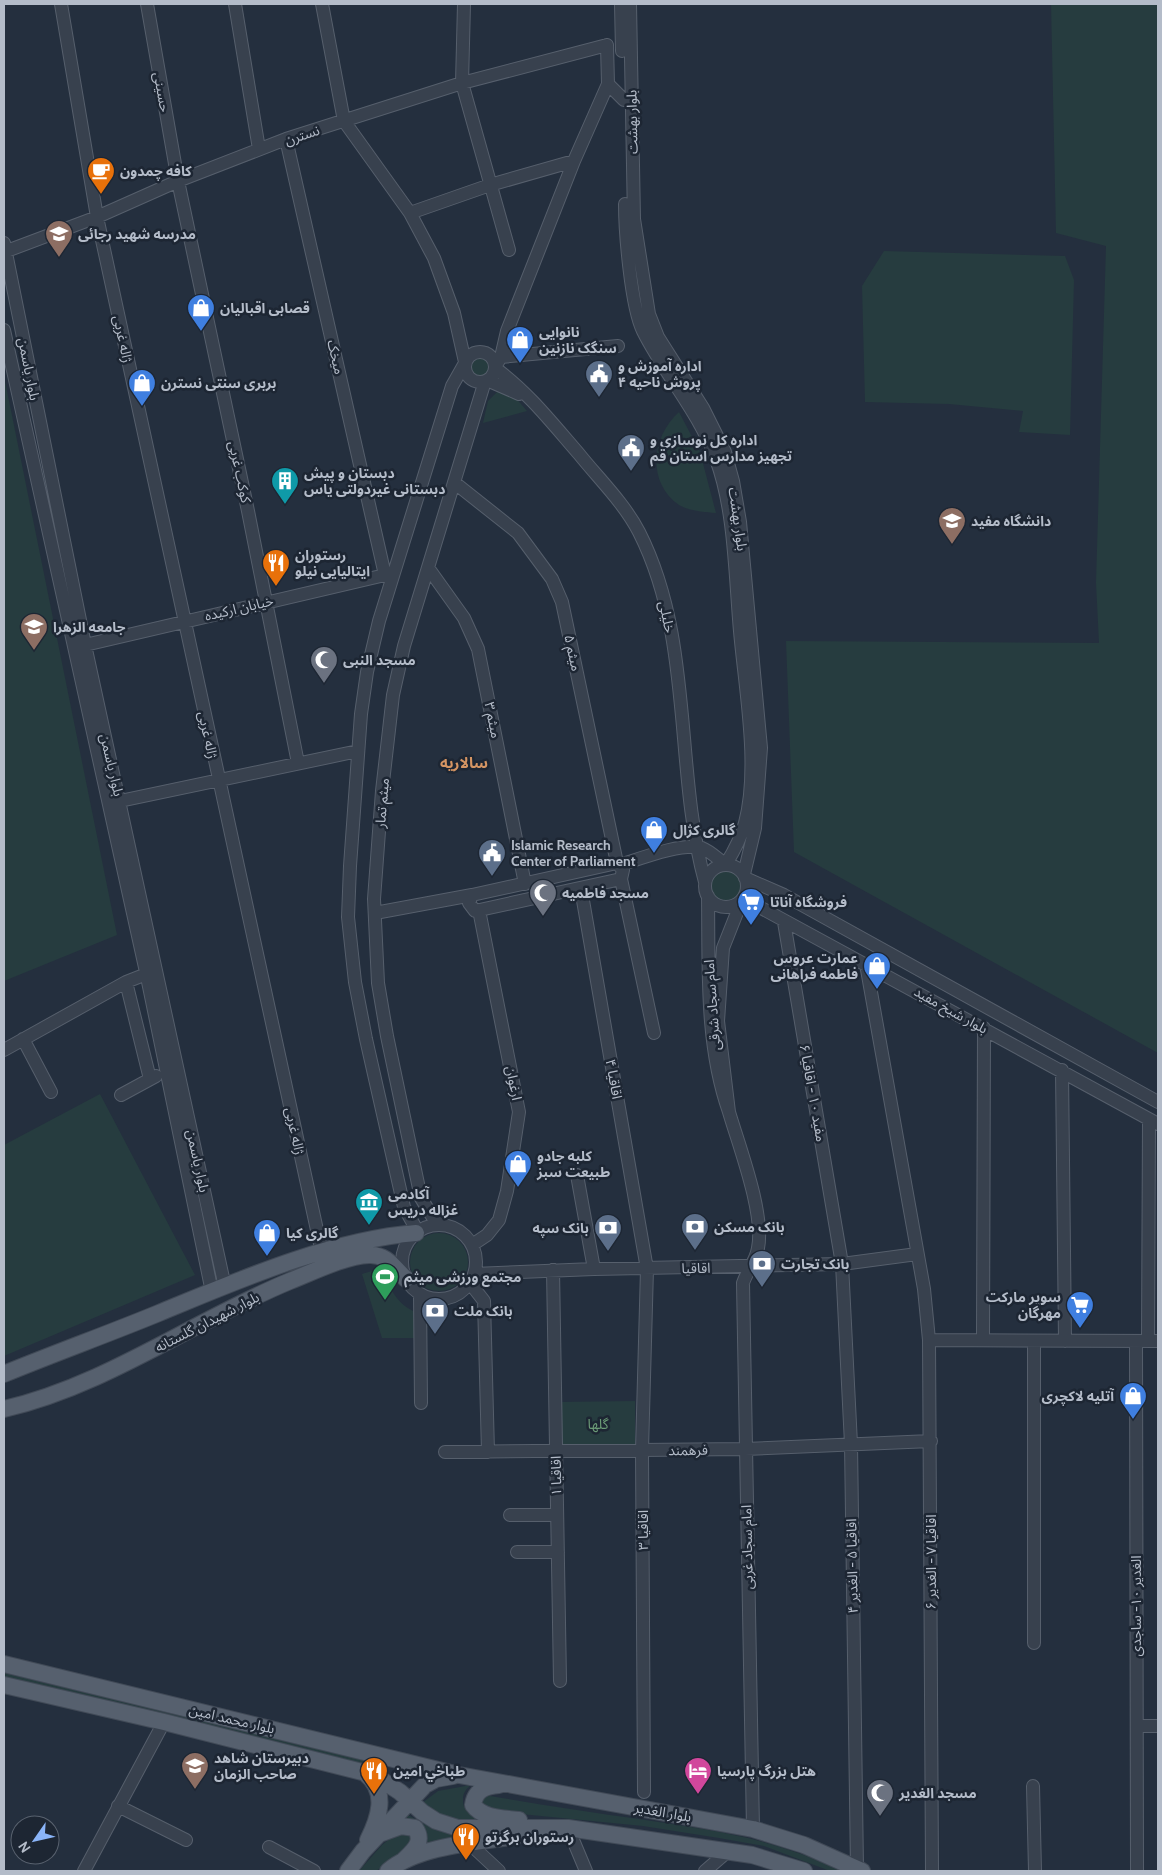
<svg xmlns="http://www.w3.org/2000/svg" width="1162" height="1875" viewBox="0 0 1162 1875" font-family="Cabin,'Noto Sans Arabic',sans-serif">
	<rect width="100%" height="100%" fill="#242f3e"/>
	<!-- green -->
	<path fill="#263c3f" d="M1051 4H1158V1053L794 852 786 641 1099 643 1096 583 1106 246 1056 233Z
		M884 251 1065 256 1074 280 1070 435 1019 432 1023 411 949 404 865 402 862 286Z
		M468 367a11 11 0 1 1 22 0a11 11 0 1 1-22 0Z
		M4 376 117 935 4 981Z
		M498 391 515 397 527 411 483 423 488 401Z
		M679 412 700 452 716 513C704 512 689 511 679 505 646 482 652 436 679 412Z
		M709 886a16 16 0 1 1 32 0a16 16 0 1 1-32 0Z
		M100 1094 195 1275 4 1356V1145Z
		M410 1262a29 29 0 1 1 58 0a29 29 0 1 1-58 0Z
		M385 1267C387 1286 397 1305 416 1312L417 1338H382L362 1274Z
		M635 1401V1445H561L560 1402Z
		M4 1673 385 1765 387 1771 384 1773 4 1681Z
		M471 1785C466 1789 463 1793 463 1799 462 1818 484 1818 497 1821L467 1822 446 1818 422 1803 438 1791Z
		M485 1795C536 1804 588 1812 639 1819 711 1830 775 1838 840 1871H830L764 1846 719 1838 643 1826 491 1811 480 1806Z
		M408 1815 435 1830 469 1838 423 1847 427 1839 426 1835 399 1825Z
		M397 1833 413 1835 407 1849 376 1871H359L382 1845Z"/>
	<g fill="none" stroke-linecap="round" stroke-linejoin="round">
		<defs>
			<path id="minor" d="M61 4 97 217 322 1253
				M147 4 178 181 248 511 298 763
				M235 4 259 149
				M322 4 344 121 410 213 434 258 454 313 465 362
				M464 4 462 83 509 250
				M621 4 622 51
				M630 4 634 219 649 314 658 337 703 408 725 452 733 481 740 522 761 748 755 828 744 874
				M608 84 624 100
				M286 139 385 575
				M625 204C625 232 631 307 643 331 665 375 699 412 716 459 735 510 735 576 740 631 745 689 760 767 745 823 741 838 734 851 726 864
				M410 213 490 185 574 161
				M4 243 85 645 225 1287
				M4 252 97 217 178 181 286 139 462 83 607 45
				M4 330 146 972 212 1292
				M465 367a15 15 0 1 1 30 0a15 15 0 1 1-30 0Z
				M501 357 618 346
				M495 367 501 357 507 331 574 161 608 84 607 45
				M495 368C528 392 552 423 579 454 599 479 624 503 639 532 694 640 674 768 705 882
				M487 380 519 394
				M455 483 518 533 552 579 562 602 617 863
				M429 569 464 618 478 649 525 884
				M85 645 385 575 392 578
				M120 801 358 751
				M617 863 623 870 621 879 475 911 469 903 472 895Z
				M705 886a21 21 0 1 1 42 0a21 21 0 1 1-42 0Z
				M620 865C639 859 683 842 702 848 710 851 718 859 725 864
				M745 878 784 895 1158 1102
				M621 879 654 1033
				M581 889 647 1269 642 1450 644 1792
				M708 896C709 968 705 1044 729 1112L718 1021 723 948 742 900
				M743 898 1158 1124
				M375 913 472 895
				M784 922 842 1264 851 1444 857 1869
				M866 964 924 1289 929 1340 932 1871
				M126 982 150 1079
				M23 1039 51 1092
				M4 1050 126 982 154 971
				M1062 1070 1065 1341
				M121 1095 156 1076
				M729 1112C739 1146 765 1214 758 1248 756 1261 747 1271 743 1283L753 1829
				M577 1175 594 1269
				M402 1262a37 37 0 1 1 74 0a37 37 0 1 1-74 0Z
				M444 1225 435 1221 421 1198 387 1036 378 983 374 899 382 791 393 695 404 646 485 381
				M418 1232 404 1207 366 1039 355 982 348 917 350 866 361 714 367 672 379 621 452 386 465 363
				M472 1245 487 1235 499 1220 507 1191 519 1112 479 910
				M553 1270 560 1681
				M474 1274 594 1269 842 1264 917 1254
				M470 1283 484 1301 488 1452
				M420 1294 421 1403
				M929 1340 1158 1341
				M983 1340 984 1028
				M1136 1341 1137 1871
				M1148 1341 1149 1119
				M445 1452 745 1449 931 1441
				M510 1515H557
				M517 1552H558
				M1034 1643V1341
				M1137 1726H1158
				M1033 1786 1035 1871
				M118 1806 186 1840
				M568 1828 586 1871
				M470 1844 499 1871
				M269 1847 314 1871
				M84 1871 164 1722
				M705 1871 727 1852"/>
			<path id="major" d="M4 1374C55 1353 108 1334 159 1313 239 1280 330 1240 416 1233
				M4 1409C107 1385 193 1321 290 1281 313 1272 345 1256 369 1255 387 1254 394 1268 406 1279
				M4 1664 459 1775 753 1829 804 1845 862 1871
				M4 1685 164 1722 374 1775 400 1792 422 1812 436 1821 458 1828H568L752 1855 804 1871
				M366 1774C388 1792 379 1818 368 1840
				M499 1785C485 1786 475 1790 473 1805 483 1819 504 1818 519 1820
				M382 1833 401 1826 415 1828C425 1842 413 1851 403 1861
				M348 1871 363 1851 425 1785 436 1779 453 1776
				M388 1871C417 1846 479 1842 517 1836"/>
		</defs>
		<!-- minor casing -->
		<use href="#minor" stroke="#565f6c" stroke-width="14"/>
		<!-- major casing -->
		<use href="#major" stroke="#414a57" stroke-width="18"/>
		<!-- minor -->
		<use href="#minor" stroke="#38414e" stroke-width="12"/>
		<!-- major -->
		<use href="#major" stroke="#56606e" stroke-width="16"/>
	</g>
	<!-- icons -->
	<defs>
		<symbol id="cafe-pin" viewBox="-11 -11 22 30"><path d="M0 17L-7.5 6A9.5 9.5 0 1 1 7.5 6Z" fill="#e8710a" stroke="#1d2633"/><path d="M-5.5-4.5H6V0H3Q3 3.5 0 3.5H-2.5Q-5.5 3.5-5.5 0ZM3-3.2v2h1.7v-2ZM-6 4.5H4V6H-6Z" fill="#fff"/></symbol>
		<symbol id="school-pin" viewBox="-11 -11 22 30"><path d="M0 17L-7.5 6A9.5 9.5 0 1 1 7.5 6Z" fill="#8d6e63" stroke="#1d2633"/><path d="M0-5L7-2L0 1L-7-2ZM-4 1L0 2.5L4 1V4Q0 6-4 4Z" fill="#fff"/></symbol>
		<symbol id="shop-pin" viewBox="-11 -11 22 30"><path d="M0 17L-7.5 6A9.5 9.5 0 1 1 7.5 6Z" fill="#3f7fe0" stroke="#1d2633"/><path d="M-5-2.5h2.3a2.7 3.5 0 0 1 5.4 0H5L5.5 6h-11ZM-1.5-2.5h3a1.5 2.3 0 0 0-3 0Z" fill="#fff"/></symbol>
		<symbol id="civic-pin" viewBox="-11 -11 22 30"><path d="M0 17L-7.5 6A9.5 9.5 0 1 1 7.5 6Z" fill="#5c6f8a" stroke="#1d2633"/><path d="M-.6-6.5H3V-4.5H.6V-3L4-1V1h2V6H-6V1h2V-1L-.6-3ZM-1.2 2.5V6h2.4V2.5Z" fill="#fff"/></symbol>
		<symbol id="building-pin" viewBox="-11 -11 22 30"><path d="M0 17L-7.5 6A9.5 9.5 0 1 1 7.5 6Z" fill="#0f9aa8" stroke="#1d2633"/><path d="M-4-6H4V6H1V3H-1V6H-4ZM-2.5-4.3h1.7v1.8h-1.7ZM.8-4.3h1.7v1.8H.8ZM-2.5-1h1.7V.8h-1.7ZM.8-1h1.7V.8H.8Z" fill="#fff"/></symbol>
		<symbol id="university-pin" viewBox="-11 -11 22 30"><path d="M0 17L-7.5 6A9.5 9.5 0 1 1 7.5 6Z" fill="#8d6e63" stroke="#1d2633"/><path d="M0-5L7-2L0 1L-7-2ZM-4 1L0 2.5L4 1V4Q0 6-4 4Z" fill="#fff"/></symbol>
		<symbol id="restaurant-pin" viewBox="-11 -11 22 30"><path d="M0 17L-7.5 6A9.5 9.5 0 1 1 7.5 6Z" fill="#e8710a" stroke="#1d2633"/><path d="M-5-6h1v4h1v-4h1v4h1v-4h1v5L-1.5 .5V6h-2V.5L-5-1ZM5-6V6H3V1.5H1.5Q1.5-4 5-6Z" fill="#fff"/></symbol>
		<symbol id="mosque-pin" viewBox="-11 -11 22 30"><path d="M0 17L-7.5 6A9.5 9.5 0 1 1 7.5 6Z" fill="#6b7280" stroke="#1d2633"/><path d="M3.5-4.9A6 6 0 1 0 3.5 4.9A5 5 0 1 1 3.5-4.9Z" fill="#fff"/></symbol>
		<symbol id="supermarket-pin" viewBox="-11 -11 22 30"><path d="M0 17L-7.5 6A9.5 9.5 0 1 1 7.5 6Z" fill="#3f7fe0" stroke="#1d2633"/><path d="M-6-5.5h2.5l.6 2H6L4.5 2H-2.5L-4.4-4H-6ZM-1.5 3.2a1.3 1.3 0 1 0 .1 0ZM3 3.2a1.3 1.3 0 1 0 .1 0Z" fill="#fff"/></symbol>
		<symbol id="museum-pin" viewBox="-11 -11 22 30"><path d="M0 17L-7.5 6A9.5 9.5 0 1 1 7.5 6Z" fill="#0f9aa8" stroke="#1d2633"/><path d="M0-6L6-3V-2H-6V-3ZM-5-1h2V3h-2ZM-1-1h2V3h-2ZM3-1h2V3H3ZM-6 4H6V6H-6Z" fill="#fff"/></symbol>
		<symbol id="bank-pin" viewBox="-11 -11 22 30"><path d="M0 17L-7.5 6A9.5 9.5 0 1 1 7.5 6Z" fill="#5c6f8a" stroke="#1d2633"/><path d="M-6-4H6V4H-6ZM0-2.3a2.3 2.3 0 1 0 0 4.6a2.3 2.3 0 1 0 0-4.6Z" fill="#fff"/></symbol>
		<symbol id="stadium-pin" viewBox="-11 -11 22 30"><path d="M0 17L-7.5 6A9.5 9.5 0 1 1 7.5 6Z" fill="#2e9e5b" stroke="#1d2633"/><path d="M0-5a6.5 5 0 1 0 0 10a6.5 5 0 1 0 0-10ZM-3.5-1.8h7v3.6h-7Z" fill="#fff"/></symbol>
		<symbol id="hotel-pin" viewBox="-11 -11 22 30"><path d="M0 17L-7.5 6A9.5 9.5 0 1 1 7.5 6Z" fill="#d1479c" stroke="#1d2633"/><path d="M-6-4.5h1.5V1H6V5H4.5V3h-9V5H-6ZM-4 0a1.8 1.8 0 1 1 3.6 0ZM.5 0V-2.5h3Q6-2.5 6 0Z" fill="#fff"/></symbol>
	</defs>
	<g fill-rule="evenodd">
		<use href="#cafe-pin" x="85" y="155" width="32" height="43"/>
		<use href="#school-pin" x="43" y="218" width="32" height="43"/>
		<use href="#shop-pin" x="185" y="292" width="32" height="43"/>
		<use href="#shop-pin" x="504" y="324" width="32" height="43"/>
		<use href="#civic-pin" x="583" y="358" width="32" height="43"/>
		<use href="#shop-pin" x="126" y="367" width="32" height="43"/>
		<use href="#civic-pin" x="615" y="432" width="32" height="43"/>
		<use href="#building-pin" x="269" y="465" width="32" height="43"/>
		<use href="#university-pin" x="936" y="505" width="32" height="43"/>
		<use href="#restaurant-pin" x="260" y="547" width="32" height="43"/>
		<use href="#university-pin" x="18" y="611" width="32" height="43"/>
		<use href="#mosque-pin" x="308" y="644" width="32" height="43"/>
		<use href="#shop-pin" x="638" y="814" width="32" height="43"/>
		<use href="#civic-pin" x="476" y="837" width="32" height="43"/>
		<use href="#mosque-pin" x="527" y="877" width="32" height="43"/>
		<use href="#supermarket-pin" x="735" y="886" width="32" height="43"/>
		<use href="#shop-pin" x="861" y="950" width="32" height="43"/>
		<use href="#shop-pin" x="502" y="1148" width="32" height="43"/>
		<use href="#museum-pin" x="353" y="1186" width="32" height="43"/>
		<use href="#bank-pin" x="679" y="1211" width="32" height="43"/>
		<use href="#bank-pin" x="592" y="1212" width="32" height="43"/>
		<use href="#shop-pin" x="251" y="1217" width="32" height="43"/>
		<use href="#bank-pin" x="746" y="1248" width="32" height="43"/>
		<use href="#stadium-pin" x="369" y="1261" width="32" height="43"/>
		<use href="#supermarket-pin" x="1064" y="1289" width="32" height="43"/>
		<use href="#bank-pin" x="419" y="1295" width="32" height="43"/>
		<use href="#shop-pin" x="1117" y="1380" width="32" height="43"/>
		<use href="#school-pin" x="179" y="1750" width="32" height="43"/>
		<use href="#restaurant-pin" x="358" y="1755" width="32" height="43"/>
		<use href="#hotel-pin" x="682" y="1755" width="32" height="43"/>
		<use href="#mosque-pin" x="864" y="1777" width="32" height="43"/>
		<use href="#restaurant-pin" x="450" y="1821" width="32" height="43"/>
	</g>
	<g text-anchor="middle" stroke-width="5" stroke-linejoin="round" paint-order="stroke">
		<!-- street labels -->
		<g font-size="14" fill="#b4bcc9" stroke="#1d2633">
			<text transform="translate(162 92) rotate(80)" y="5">حسینی</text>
			<text transform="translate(632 122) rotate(-91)" y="5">بلوار بهشت</text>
			<text transform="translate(302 135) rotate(-18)" y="5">نسترن</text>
			<text transform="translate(123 339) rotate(78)" y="5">ژاله غربی</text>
			<text transform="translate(336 357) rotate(77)" y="5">میخک</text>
			<text transform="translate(29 369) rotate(79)" y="5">بلوار یاسمن</text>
			<text transform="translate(240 472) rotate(78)" y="5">کوکب غربی</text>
			<text transform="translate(738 519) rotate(82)" y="5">بلوار بهشت</text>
			<text transform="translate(239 608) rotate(-13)" y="5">خیابان ارکیده</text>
			<text transform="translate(667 617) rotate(78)" y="5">خلیلی</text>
			<text transform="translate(573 653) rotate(78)" y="5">میثم ۵</text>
			<text transform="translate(493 720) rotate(79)" y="5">میثم ۳</text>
			<text transform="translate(208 735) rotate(78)" y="5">ژاله غربی</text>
			<text transform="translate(112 765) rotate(77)" y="5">بلوار یاسمن</text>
			<text transform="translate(382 803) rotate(-85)" y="5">میثم تمار</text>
			<text transform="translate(712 1005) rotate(-94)" y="5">امام سجاد شرقی</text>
			<text transform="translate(951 1010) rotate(29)" y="5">بلوار شیخ مفید</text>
			<text transform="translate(614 1079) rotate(80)" y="5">اقاقیا ۴</text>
			<text transform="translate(514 1083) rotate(79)" y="5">ارغوان</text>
			<text transform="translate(813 1093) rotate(80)" y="5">مفید ۱۰ - اقاقیا ۶</text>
			<text transform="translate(295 1131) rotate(78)" y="5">ژاله غربی</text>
			<text transform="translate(198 1161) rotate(78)" y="5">بلوار یاسمن</text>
			<text transform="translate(696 1268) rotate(-1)" y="5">اقاقیا</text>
			<text transform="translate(207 1322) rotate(-27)" y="5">بلوار شهیدان گلستانه</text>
			<text transform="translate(688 1450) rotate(-1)" y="5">فرهمند</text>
			<text transform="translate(556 1476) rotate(-91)" y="5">اقاقیا ۱</text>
			<text transform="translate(643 1530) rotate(-90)" y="5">اقاقیا ۳</text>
			<text transform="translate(747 1547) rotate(-91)" y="5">امام سجاد غربی</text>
			<text transform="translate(931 1562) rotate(-90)" y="5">اقاقیا ۷ - الغدیر ۶</text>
			<text transform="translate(852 1566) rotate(-91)" y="5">اقاقیا ۵ - الغدیر ۴</text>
			<text transform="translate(1136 1606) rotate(-90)" y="5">الغدیر ۱۰- ساجدی</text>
			<text transform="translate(232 1719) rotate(13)" y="5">بلوار محمد امین</text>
			<text transform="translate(663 1812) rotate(10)" y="5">بلوار الغدیر</text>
		</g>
		<!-- poi labels -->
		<g font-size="14" font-weight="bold" fill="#b4bcc9" stroke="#1d2633" text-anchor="start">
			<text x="120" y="176">کافه چمدون</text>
			<text x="78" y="239">مدرسه شهید رجائی</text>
			<text x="220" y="313">قصابی اقبالیان</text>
			<text x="539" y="337">نانوایی<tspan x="539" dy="16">سنگک نازنین</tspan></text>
			<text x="618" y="371">اداره آموزش و<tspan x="618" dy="16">پروش ناحیه ۴</tspan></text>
			<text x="161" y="388">بربری سنتی نسترن</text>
			<text x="650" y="445">اداره کل نوسازی و<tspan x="650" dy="16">تجهیز مدارس استان قم</tspan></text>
			<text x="304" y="478">دبستان و پیش<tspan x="304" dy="16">دبستانی غیردولتی یاس</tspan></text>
			<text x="971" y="526">دانشگاه مفید</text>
			<text x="295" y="560">رستوران<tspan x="295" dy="16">ایتالیایی نیلو</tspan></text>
			<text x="53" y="632">جامعه الزهرا</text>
			<text x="343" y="665">مسجد النبی</text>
			<text x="673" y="835">گالری کژال</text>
			<text x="511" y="850">Islamic Research<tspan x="511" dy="16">Center of Parliament</tspan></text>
			<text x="562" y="898">مسجد فاطمیه</text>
			<text x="770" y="907">فروشگاه آناتا</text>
			<text x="858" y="963" text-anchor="end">عمارت عروس<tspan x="858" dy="16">فاطمه فراهانی</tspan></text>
			<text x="537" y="1161">کلبه جادو<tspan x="537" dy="16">طبیعت سبز</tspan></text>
			<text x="388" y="1199">آکادمی<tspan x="388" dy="16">غزاله دریس</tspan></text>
			<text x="714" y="1232">بانک مسکن</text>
			<text x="589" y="1233" text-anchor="end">بانک سپه</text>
			<text x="286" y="1238">گالری کیا</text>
			<text x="781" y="1269">بانک تجارت</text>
			<text x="404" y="1282">مجتمع ورزشی میثم</text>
			<text x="1061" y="1302" text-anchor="end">سوپر مارکت<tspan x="1061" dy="16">مهرگان</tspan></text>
			<text x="454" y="1316">بانک ملت</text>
			<text x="1114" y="1401" text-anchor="end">آتلیه لاکچری</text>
			<text x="214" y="1763">دبیرستان شاهد<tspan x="214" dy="16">صاحب الزمان</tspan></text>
			<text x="393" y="1776">طباخي امين</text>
			<text x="717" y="1776">هتل بزرگ پارسیا</text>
			<text x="899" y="1798">مسجد الغدیر</text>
			<text x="485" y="1842">رستوران برگرتو</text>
		</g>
		<!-- park labels -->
		<g font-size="14" fill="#6b9a76" stroke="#1d2633">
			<text x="598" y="1429">گلها</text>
		</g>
		<!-- neighbourhood labels -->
		<g font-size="15" font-weight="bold" fill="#d59563" stroke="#1d2633">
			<text x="464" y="768">سالاریه</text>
		</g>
	</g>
	<!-- border -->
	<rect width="1162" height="1875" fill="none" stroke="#b4bcc9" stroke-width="10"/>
	<!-- north arrow -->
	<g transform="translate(35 1840) rotate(236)"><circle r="24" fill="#1d2633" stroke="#59626f"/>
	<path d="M0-4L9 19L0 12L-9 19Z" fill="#8ab4f8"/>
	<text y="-8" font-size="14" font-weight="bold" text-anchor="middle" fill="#b4bcc9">N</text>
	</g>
</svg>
